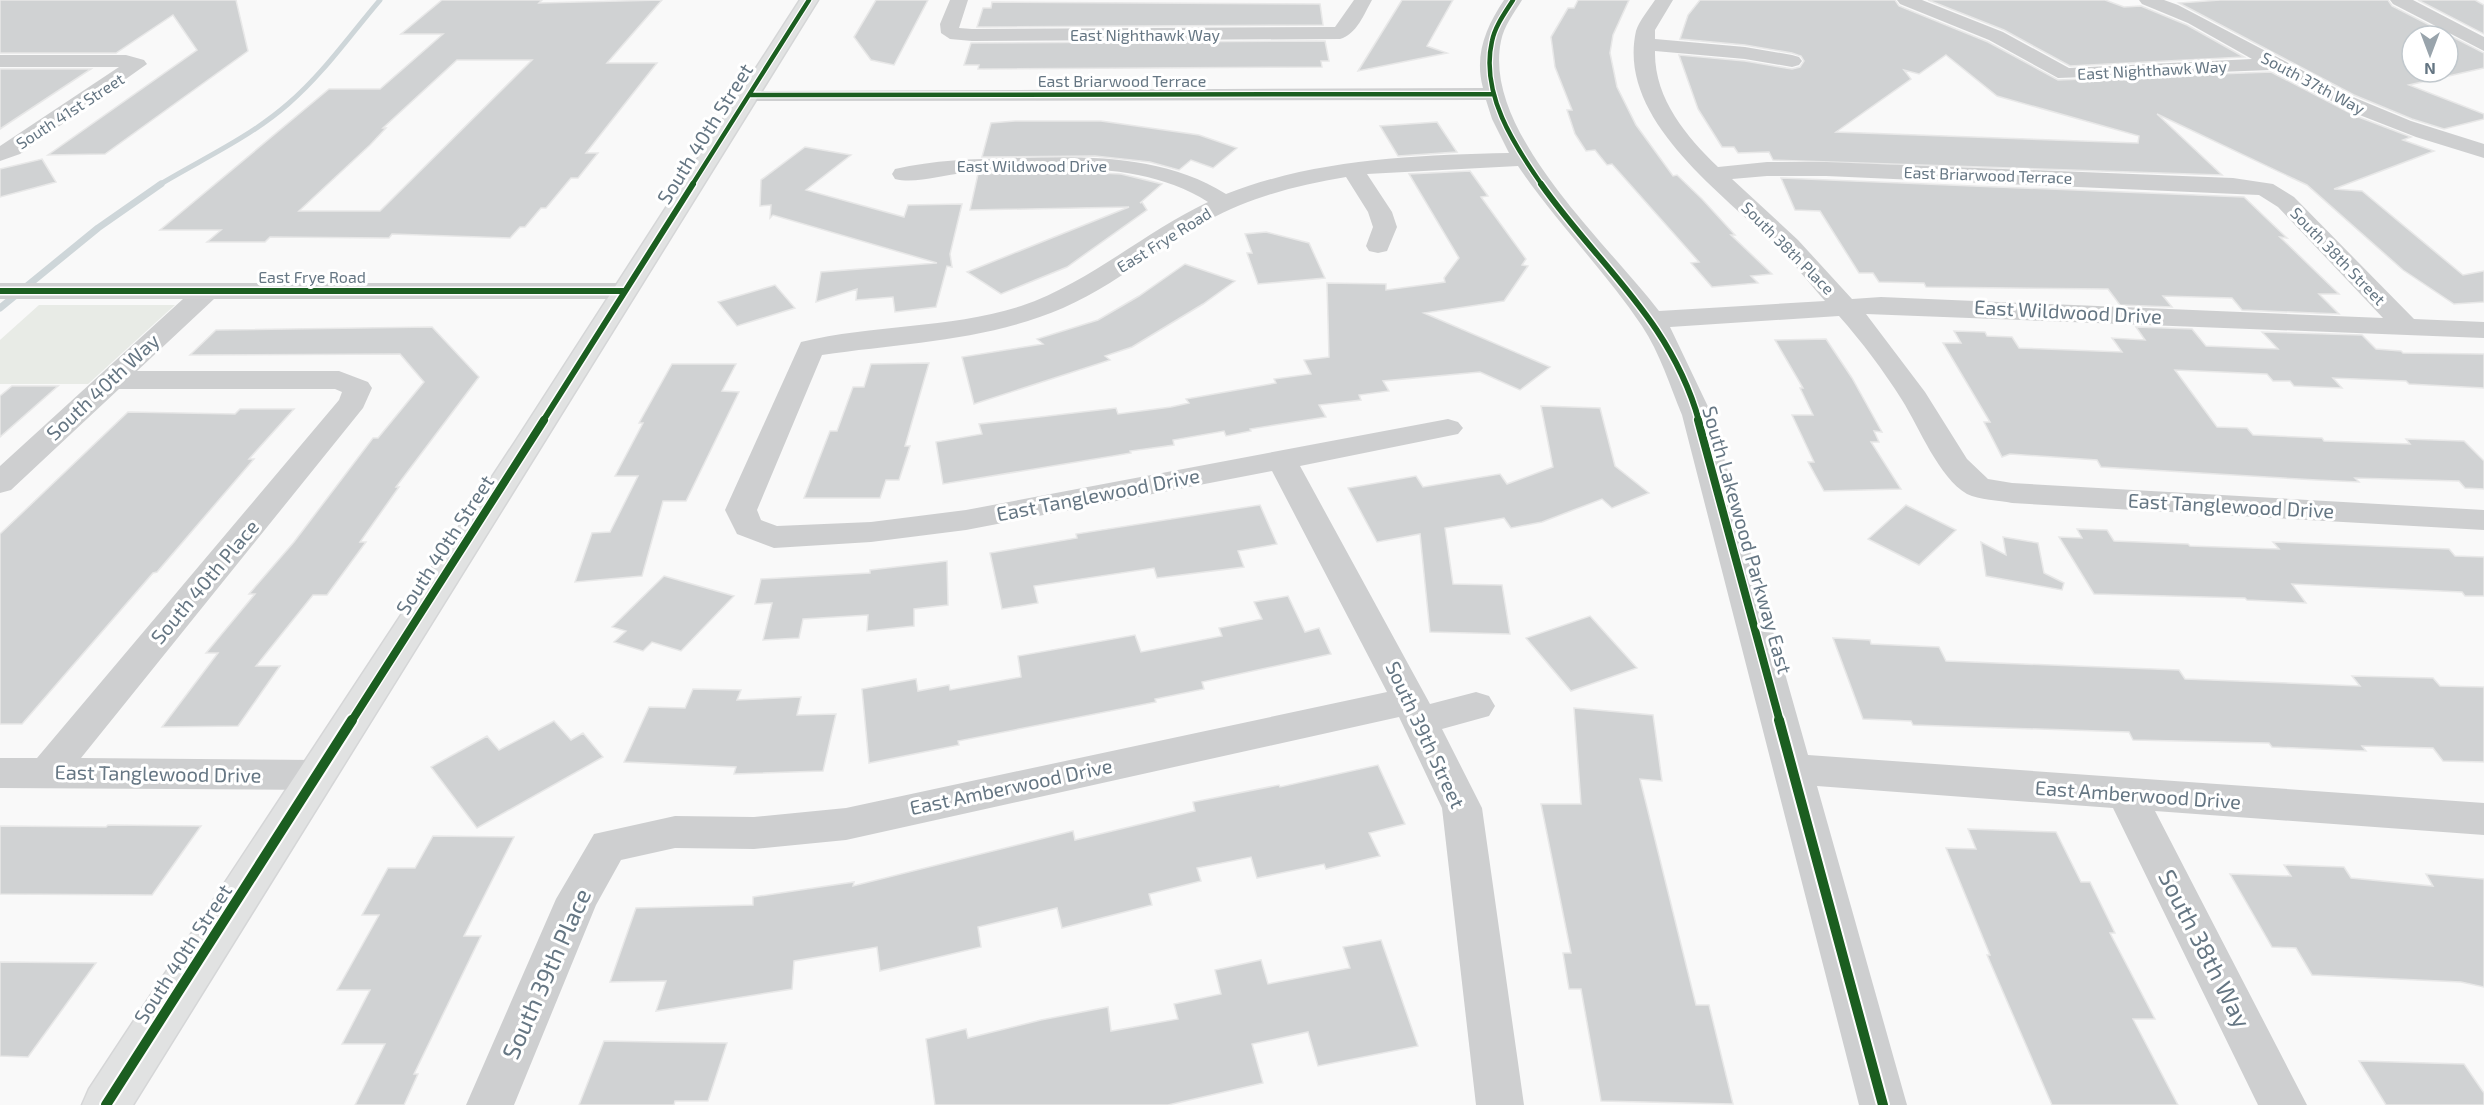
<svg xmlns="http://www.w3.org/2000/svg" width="2484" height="1105" viewBox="0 0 2484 1105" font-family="'Exo 2',sans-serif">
	<rect width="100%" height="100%" fill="#f9f9f9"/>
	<!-- green -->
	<path fill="#e8ebe6" d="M39 305H175L88 384H0V340Z"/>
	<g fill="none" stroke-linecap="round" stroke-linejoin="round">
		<!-- stream-far1 -->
		<path stroke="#ced6d9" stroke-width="5" d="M159 185C202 159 249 138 288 104 323 74 350 35 380 0"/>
		<!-- stream -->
		<path stroke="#ced6d9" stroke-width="7" d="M0 308 98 228 161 184"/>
	</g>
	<!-- building -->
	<path fill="#d0d2d3" stroke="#e8e8e8" stroke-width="1.5" fill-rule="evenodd" d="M0 0H236L248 51 105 154 48 155 197 50 173 15 116 53H0Z
		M442 0H542L539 3 662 0 607 63H657L586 153H598L578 178H571L546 208H541L525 227H520L510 238 392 234 389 238 270 237 265 242H207L221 230H160L329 89H380L443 34H401ZM457 60H532L380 211H299L370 145 386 128H383Z
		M876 0H928L894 65 871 60 854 37Z
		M1402 0H1453L1427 46 1447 53 1358 71Z
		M1578 0H1629L1613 35 1610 53 1617 87 1636 125 1673 176 1677 175 1702 199 1735 235H1731L1772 274 1751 276 1758 283 1712 287 1691 263 1699 262 1612 164 1607 165 1595 150 1586 151 1575 134 1567 110H1572L1555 67 1551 37 1568 8H1574Z
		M1700 0H1895L1899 6 1988 42 2058 80 2271 72 2356 116 2411 137 2403 140 2434 151 2334 189 2362 191 2463 275 2484 271V302L2454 304 2403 270 2307 185 2157 114 2222 175 1773 160 1769 152 1738 153 1734 147H1722L1698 109 1679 55 1745 61 1792 69 1800 67 1804 61 1801 56 1792 53 1745 45 1680 39 1688 15ZM1946 55 1997 96 2139 136 2138 143 1836 132 1911 79 1904 70 1919 74Z
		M1928 0H2105L2124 7 2141 6 2187 25 2244 57 2070 66 2004 30Z
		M2220 0H2388L2392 6 2484 53V68L2409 85 2484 114V119L2444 129 2412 119 2354 95 2179 3ZM2412 36H2448V72H2412Z
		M2418 0H2475L2484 5V34Z
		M992 2 1320 4 1323 25 977 27 983 8H991Z
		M1325 41 1329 61H1321L1322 67 978 69 979 65H964L971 43Z
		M0 69H91L0 129Z
		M1015 121H1101L1199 135 1237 148 1213 168 1191 160 1179 170 1150 162 1095 156 982 157 991 123Z
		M1437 122 1457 152 1398 156 1380 126Z
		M805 147 851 155 806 190 904 217 908 205 962 204 950 254 952 267 947 266 936 307 895 312 893 297 856 300 857 289 816 302 821 272 937 263 773 215 770 218 771 205 760 206 761 180Z
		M42 159 56 182 0 197V169Z
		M1057 171 1121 174 1162 184 1140 203 1142 202 1147 210 1067 267 1001 294 967 272 1129 207 970 210 978 174Z
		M1470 171 1488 196 1481 197 1526 259 1522 265 1528 266 1504 301 1424 313 1550 367 1520 390 1480 372 1383 381 1389 391 1359 395 1361 400 1319 405 1326 417 1250 429 1251 431 1226 436 1224 431 1173 440 1174 445 1130 451 1131 453 943 484 936 442 982 434 979 424 1116 408 1118 414 1171 407 1189 403 1186 399 1276 383 1274 379 1311 374 1304 360 1329 357 1327 283 1386 284V290L1445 282 1444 278 1459 258 1409 174Z
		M1781 178 2244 197 2287 238 2280 237 2339 294H2319L2339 314 2242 310 2232 298 2163 296 2172 307 2120 305 2108 289 1926 287 1924 283 1879 282 1873 273H1859L1820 211 1795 210Z
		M1266 232 1309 243 1325 278 1258 284 1247 253H1252L1245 234Z
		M1185 264 1235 281 1203 304 1132 347 1105 356 1110 360 974 404 962 357 1043 344 1037 339 1098 320 1139 296Z
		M775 285 795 308 737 326 718 302Z
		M432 327 479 377 396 487H399L360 542H366L327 595H313L256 666H280L238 726 162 727 218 653H206L255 594H249L294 542 373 438H378L424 382 400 354 190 355 216 330Z
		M2136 327 2192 329 2206 346 2278 349 2262 332 2362 335 2376 349 2401 351 2403 353 2484 354V388L2409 384 2406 381 2333 378 2342 388 2294 386 2290 381H2273L2267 374 2175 370 2217 427 2247 428 2253 435 2322 438 2324 441 2410 444 2406 439 2464 441 2484 461V489L2465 488 2459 481 2355 478 2359 482 2317 480 2101 467 2097 460 2010 454 2002 457 1984 422H1990L1943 343H1961L1954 331 1985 332 1987 336 2012 337 2019 348 2122 352 2112 338 2145 340Z
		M1826 339 1852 378 1882 432 1874 431 1879 442H1871L1901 489 1824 491 1808 462H1814L1792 415H1813L1800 388H1803L1775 340Z
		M929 363 905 446H910L899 480H886L880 498H804L830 431H837L853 387H864L871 364Z
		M672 364H736L722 391 739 392 686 501H663L642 576 575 582 592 533 610 532 638 476H615L643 423H639Z
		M12 386H58L0 437V396Z
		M1541 406 1600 408 1615 466 1649 493 1612 508 1602 499 1542 522 1511 528 1504 518 1445 528 1453 584 1502 585 1510 634 1430 632 1420 534 1377 542 1348 488 1416 476 1423 487 1500 474 1507 484 1553 467Z
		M240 409H294L249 459H254L157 572 153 573 22 724H0V534L128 412 235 414Z
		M1260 505 1277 544 1238 551 1244 567 1157 578 1154 568 1034 586 1038 603 1002 609 990 553 1077 538 1076 534Z
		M1906 505 1956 530 1919 565 1868 539Z
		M2077 529 2107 530 2114 541 2188 544 2190 546 2279 549 2273 542 2449 549 2455 556 2484 557V596H2465L2462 592 2292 584 2306 603 2247 600 2245 598 2094 594 2059 537 2082 538Z
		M2003 537 2038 543 2044 573 2064 583 2062 590 1986 576 1981 542 2006 555Z
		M947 561 948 605 914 609V626L867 631 868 615 803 619 799 638 763 640 772 603 755 604 761 579 870 573V570Z
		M664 576 734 596 681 651 652 642 643 651 614 642 626 631 612 627Z
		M1288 596 1305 632 1319 628 1331 654 1202 682 1204 689 1155 699 1156 702 958 741 959 745 869 763 862 689 916 679 918 691 949 685 950 690 1021 677 1018 656 1135 635 1141 652 1222 636 1219 628 1262 619 1254 602Z
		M1590 616 1637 668 1571 691 1526 638Z
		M1833 638 1870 640 1871 644 1939 647 1946 661 2179 670 2185 679 2360 686 2352 676 2433 678 2440 686 2484 687V762L2443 761 2433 748 2362 746 2366 751 2272 747 2269 743 2133 740 2129 732 1913 725 1911 721 1863 719Z
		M693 689 741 690 737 700 801 697 797 715 836 714 823 771 734 774 736 767 624 762 649 707 685 708Z
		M1574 708 1653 715 1662 781 1640 779 1696 1005H1709L1733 1104 1601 1101 1581 989H1569L1563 953H1571L1541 804H1581Z
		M554 721 571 740 583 733 603 757 477 828 431 767 487 736 499 750Z
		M1378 765 1405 824 1369 833 1380 856 1326 869 1324 864 1257 878 1251 857 1197 868 1201 881 1149 894 1152 905 1062 928 1057 908 978 927 981 947 880 971 877 947 794 961 792 989 656 1011 666 981 610 982 636 908 753 905V897L854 882 853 886 1073 831 1075 840 1195 811 1193 802 1279 785 1280 787Z
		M108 825 201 826 152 895 0 894V826L106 827Z
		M1968 829 2056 832 2081 882H2090L2115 933H2110L2155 1019H2133L2178 1105H2052L1987 955H1990L1946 848 1976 849Z
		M433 836 514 837 464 936H481L414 1074H418L404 1105H355L385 1044H342L370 990H337L379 915H362L388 868H415Z
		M2284 865 2344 867 2351 878 2433 886 2426 874 2484 879V987L2461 982 2312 975 2296 948 2272 947 2230 874 2291 876Z
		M1381 940 1418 1046 1318 1066 1308 1032 1252 1044 1263 1083 1168 1105H935L926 1039 966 1029 968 1038 1041 1020 1108 1007 1111 1031 1178 1019 1174 1004 1221 994 1215 970 1261 960 1268 984 1350 968 1343 947Z
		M0 962 96 963 28 1057 0 1056Z
		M604 1041 655 1042 727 1043 708 1101H675L674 1105H579Z
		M2359 1061 2464 1064 2484 1093V1105H2386Z"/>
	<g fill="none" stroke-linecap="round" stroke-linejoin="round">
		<defs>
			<path id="major" d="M800 0H818L133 1105H82L89 1089 515 442Z"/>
		</defs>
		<!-- major casing -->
		<use href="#major" stroke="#d5d6d7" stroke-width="3"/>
		<!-- minor -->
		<path fill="#cecfd0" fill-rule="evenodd" d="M950 0H968L959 28 972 29 1335 27 1354 0H1372C1364 14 1357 34 1340 39L972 41 950 39 941 33 940 24Z
			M1504 0H1522C1514 13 1504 26 1501 41 1482 132 1608 244 1659 311L1825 301C1810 284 1796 266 1780 250 1726 195 1616 121 1636 31 1639 21 1649 9 1655 0H1673L1655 30V39L1745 47 1792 55 1799 57 1802 61 1799 65 1792 67 1745 59 1655 51C1654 98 1686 136 1718 167L1767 162H1826L2233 178 2273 184 2294 197 2414 319 2484 322V338L1866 314 1925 392 1967 459 1988 479 2012 483 2484 510V530L2012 503C1999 500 1979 500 1967 494 1939 478 1919 427 1902 400 1883 370 1862 342 1839 316L1670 327 1712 415 1808 755 2484 803V835L2155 811 2307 1105H2258L2113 808 1817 786 1907 1105H1859L1682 415C1670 386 1660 353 1642 326 1605 271 1556 222 1518 166L1367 174 1392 212 1397 227 1387 251 1378 253 1369 251 1366 246 1373 227 1368 212 1346 177C1297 185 1251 197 1207 221 1158 248 1115 285 1063 308 987 341 903 343 822 355L757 510 761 520 777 526 871 522 966 510 1448 419 1458 422 1463 428 1458 434 1300 466 1430 704 1476 692 1489 696 1495 706 1489 716 1442 729 1482 808 1524 1105H1476L1442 808 1399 717 846 840 754 849 675 848 621 860 596 905 514 1105H466L556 899 594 834 675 816 754 817 846 808 1387 692 1272 471 966 530 871 542 774 548 737 534 725 510 801 342C874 324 950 329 1021 306 1089 283 1143 233 1208 202 1139 158 1042 168 964 173 943 175 915 184 895 179L892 174 895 169C933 160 974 159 1013 158 1085 156 1163 154 1226 194 1316 159 1414 155 1509 153L1492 119 1486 100 750 101 743 99 740 95 743 91 1483 88C1474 55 1486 27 1504 0ZM1767 176H1826L2259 195 2278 207 2383 318 1881 297 1852 299 1798 240 1732 179Z
			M1897 0H1922L2003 32 2069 68 2252 59 2188 23 2142 4 2139 0H2164L2178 5 2353 97 2411 121 2484 144V158L2416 137 2357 114 2271 70 2058 78 1989 40 1900 4Z
			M2390 0H2413L2484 37V51L2393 4Z
			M0 55H126L144 60 147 64 20 154 0 161V146L119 67H0Z
			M0 283H624L633 285 637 291 633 297 624 299H214L137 371H339L368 382 372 388 363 408 81 758 317 760 331 764 337 775 331 786 317 790 0 788V758H37L339 400 342 392 335 389H119L11 490 0 493V466L183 299H0Z"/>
		<!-- major -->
		<use href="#major" fill="#e1e2e2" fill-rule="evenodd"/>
		<defs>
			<path id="cycleway-far3" d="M1513 0C1505 13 1495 26 1492 41 1480 93 1514 145 1542 185
				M750 95 1494 94
				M692 185 809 0"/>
			<path id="cycleway-far2" d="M1541 184C1598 265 1671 320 1699 421
				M0 291H624
				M543 421 693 184"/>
			<path id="cycleway-far1" d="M1698 420 1780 722
				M351 722 544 420"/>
			<path id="cycleway" d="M1779 720 1883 1105
				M106 1105 352 720"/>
		</defs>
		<!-- cycleway-far3 casing -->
		<use href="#cycleway-far3" stroke="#fff" stroke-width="7"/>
		<!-- cycleway-far2 casing -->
		<use href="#cycleway-far2" stroke="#fff" stroke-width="9"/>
		<!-- cycleway-far1 casing -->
		<use href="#cycleway-far1" stroke="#fff" stroke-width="11"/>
		<!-- cycleway casing -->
		<use href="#cycleway" stroke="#fff" stroke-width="14"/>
		<!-- cycleway-far3 -->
		<use href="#cycleway-far3" stroke="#1b5e20" stroke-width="4.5"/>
		<!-- cycleway-far2 -->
		<use href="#cycleway-far2" stroke="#1b5e20" stroke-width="6"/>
		<!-- cycleway-far1 -->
		<use href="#cycleway-far1" stroke="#1b5e20" stroke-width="8"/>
		<!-- cycleway -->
		<use href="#cycleway" stroke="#1b5e20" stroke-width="10"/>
	</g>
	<g text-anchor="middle" stroke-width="6" stroke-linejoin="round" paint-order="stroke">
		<!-- far-street labels -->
		<g font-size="16" fill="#657683" stroke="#fff">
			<text x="1145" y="41">East Nighthawk Way</text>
			<text transform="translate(2152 70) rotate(-3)" y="6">East Nighthawk Way</text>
			<text x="1122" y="87">East Briarwood Terrace</text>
			<text transform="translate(2313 83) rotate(28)" y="6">South 37th Way</text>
			<text transform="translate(70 111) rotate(-33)" y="6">South 41st Street</text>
			<text x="1032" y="172">East Wildwood Drive</text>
			<text transform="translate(1988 175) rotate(2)" y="6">East Briarwood Terrace</text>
			<text transform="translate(1164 240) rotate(-32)" y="6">East Frye Road</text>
			<text transform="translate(1788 248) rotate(45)" y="6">South 38th Place</text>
			<text transform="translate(2338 256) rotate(46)" y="6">South 38th Street</text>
			<text x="312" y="283">East Frye Road</text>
		</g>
		<!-- street labels -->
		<g font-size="20" fill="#657683" stroke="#fff">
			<text transform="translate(705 134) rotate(-58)" y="7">South 40th Street</text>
			<text transform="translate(2068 312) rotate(3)" y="7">East Wildwood Drive</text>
			<text transform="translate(103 387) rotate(-43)" y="7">South 40th Way</text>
			<text transform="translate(1098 495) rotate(-11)" y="7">East Tanglewood Drive</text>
			<text transform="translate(2231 506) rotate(3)" y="7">East Tanglewood Drive</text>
			<text transform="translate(1747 540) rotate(74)" y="7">South Lakewood Parkway East</text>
			<text transform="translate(445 545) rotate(-57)" y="7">South 40th Street</text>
			<text transform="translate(205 582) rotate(-50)" y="7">South 40th Place</text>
			<text transform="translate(1425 735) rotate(65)" y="7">South 39th Street</text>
			<text transform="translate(158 774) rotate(1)" y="7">East Tanglewood Drive</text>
			<text transform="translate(1011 787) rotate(-12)" y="7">East Amberwood Drive</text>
			<text transform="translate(2138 795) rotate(4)" y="7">East Amberwood Drive</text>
			<text transform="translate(183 954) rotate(-57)" y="7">South 40th Street</text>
		</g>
		<!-- near-street labels -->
		<g font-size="24" fill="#657683" stroke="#fff">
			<text transform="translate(2204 949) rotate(63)" y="8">South 38th Way</text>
			<text transform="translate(547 974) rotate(-66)" y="8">South 39th Place</text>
		</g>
	</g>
	<!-- north arrow -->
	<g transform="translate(2430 54) rotate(180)"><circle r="28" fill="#ffffff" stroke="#c1c8cd" stroke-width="1.5"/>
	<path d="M0-4.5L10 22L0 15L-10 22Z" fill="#99a4ac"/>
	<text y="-9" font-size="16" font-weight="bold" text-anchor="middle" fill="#657683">N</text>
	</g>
</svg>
